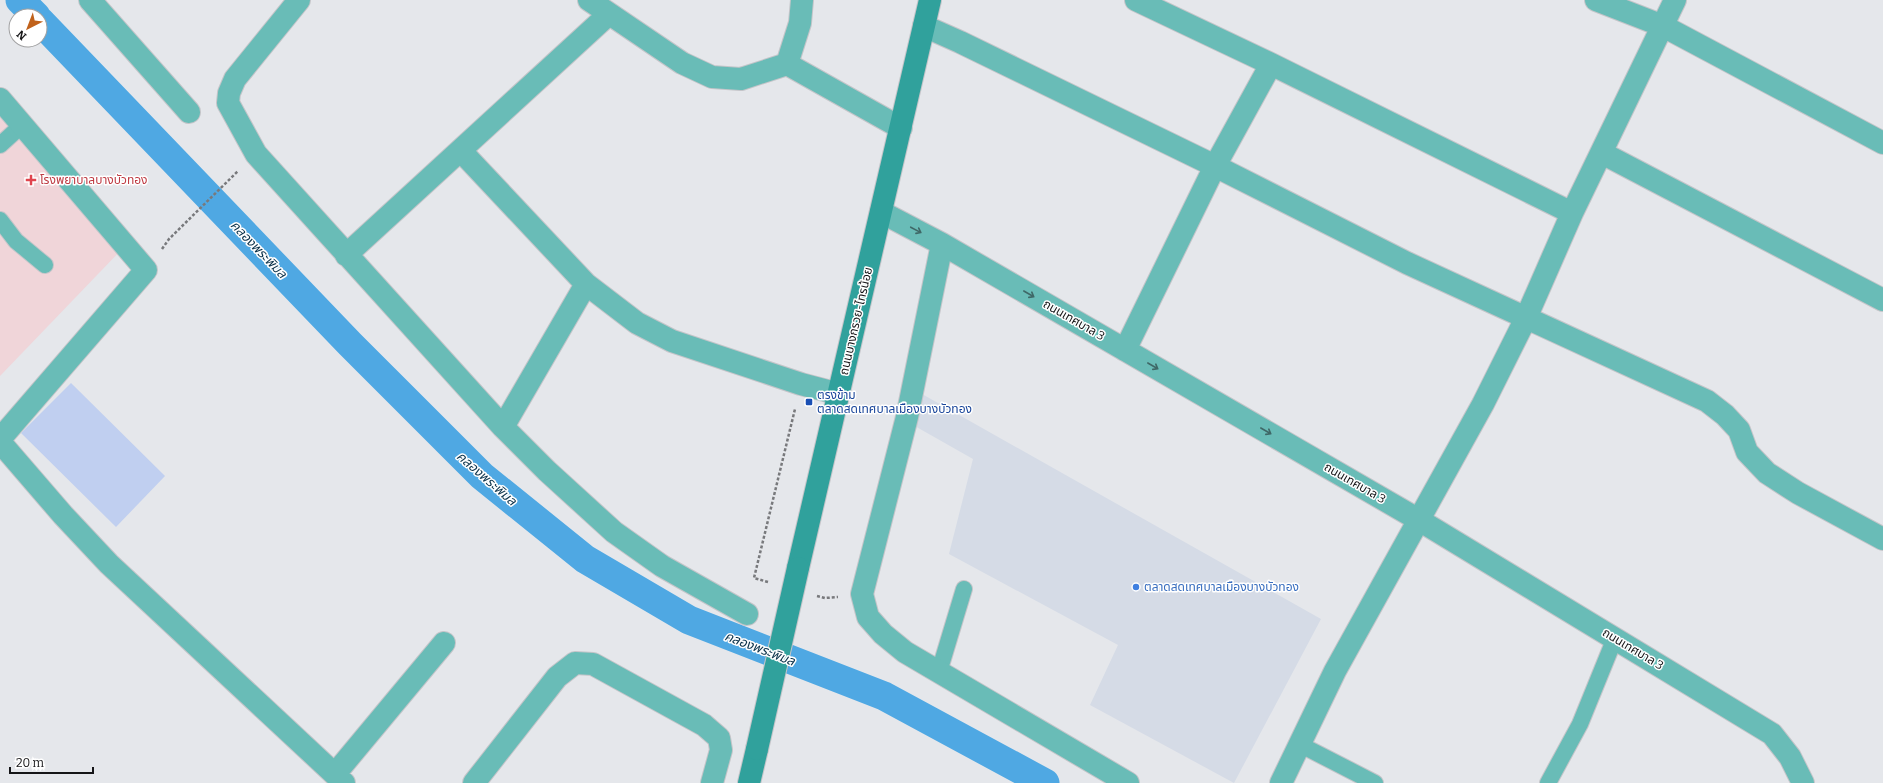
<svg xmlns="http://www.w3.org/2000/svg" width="1883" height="783" viewBox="0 0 1883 783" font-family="Bitter,'Noto Sans Thai',serif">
	<rect width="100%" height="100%" fill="#e5e7eb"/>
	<!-- built -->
	<path fill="#d5dbe6" d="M922 394 1321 619 1234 783 1090 705 1118 645 949 554 973 459 913 425Z"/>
	<!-- medical -->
	<path fill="#f0d5d9" d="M0 113 124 247 0 376Z"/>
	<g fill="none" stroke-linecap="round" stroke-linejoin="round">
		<!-- canal -->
		<path stroke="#4fa8e3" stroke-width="29" d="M20 0 36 16
			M40 21 350 344 482 476 585 559 689 620 884 696 1045 783"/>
	</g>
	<!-- building -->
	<path fill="#c0cff0" d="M71 383 165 476 116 527 21 433Z"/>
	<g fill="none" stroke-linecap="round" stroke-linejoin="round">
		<defs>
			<path id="service" d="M0 145 22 125
				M0 220 16 241 45 265
				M939 672 964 589
				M1299 744 1375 783
				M1548 783 1580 724 1615 638"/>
			<path id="minor" d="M90 0 189 112
				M299 0 235 79 229 93 228 103 256 154 503 427 547 471 614 532 662 566 747 614
				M589 0 682 63 712 77 741 79 787 64 901 128
				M1136 0 1271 64 1572 213
				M1596 0 1663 26 1883 143
				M924 26 960 42 1215 166 1407 263 1707 401 1725 415 1739 430 1747 452 1767 473 1798 493 1883 539
				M787 64 800 23 802 0
				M0 99 146 270 0 439
				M461 151 586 284 637 323 672 341 801 384 839 394
				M1602 153 1883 300
				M881 212 942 244 1419 520 1772 734 1790 757 1803 783
				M942 244 907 417 862 594 868 617 883 634 905 652 1128 783
				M346 255 609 14
				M1125 350 1215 166 1271 64
				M503 427 586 284
				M0 442 63 515 109 564 344 783
				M335 774 444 643
				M474 783 557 677 575 663 593 664 704 725 719 738 721 750 712 783
				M1281 783 1335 671 1483 404 1526 318 1572 213 1675 0"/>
			<path id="secondary" d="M798 568 930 0
				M749 783 757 749"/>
		</defs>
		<!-- service casing -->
		<use href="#service" stroke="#c4c5c9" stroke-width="18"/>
		<!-- minor casing -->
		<use href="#minor" stroke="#c4c5c9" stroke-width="24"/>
		<!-- secondary casing -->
		<use href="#secondary" stroke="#c4c5c9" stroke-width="24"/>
		<!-- path -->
		<path stroke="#78797c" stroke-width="2.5" stroke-dasharray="3 2" stroke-linecap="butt" d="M162 249 169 239 238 171
			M768 582 754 578 795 409
			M817 596 825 598 838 597"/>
		<!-- service -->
		<use href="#service" stroke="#69bcb7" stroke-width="16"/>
		<!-- minor -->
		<use href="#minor" stroke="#69bcb7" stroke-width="22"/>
		<!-- secondary -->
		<use href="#secondary" stroke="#30a19c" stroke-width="22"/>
		<defs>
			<path id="secondary-bridge" d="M757 749 798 568"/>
		</defs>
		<!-- secondary-bridge casing -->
		<use href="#secondary-bridge" stroke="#c4c5c9" stroke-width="24" stroke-linecap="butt"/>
		<!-- secondary-bridge -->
		<use href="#secondary-bridge" stroke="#30a19c" stroke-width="22"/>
	</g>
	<!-- one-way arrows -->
	<defs><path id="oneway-shaft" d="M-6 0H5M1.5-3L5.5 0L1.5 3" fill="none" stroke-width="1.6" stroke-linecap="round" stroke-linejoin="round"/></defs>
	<g stroke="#3f6867">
		<use href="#oneway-shaft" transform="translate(916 230) rotate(28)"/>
		<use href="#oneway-shaft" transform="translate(1029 294) rotate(30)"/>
		<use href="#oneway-shaft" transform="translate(1153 366) rotate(30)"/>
		<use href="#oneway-shaft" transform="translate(1266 431) rotate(30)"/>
	</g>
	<!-- markers -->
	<path fill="#e0444e" stroke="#fff" stroke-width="1.5" d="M29 174h4v4h4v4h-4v4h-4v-4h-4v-4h4z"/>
	<rect fill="#1a4fb4" stroke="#fff" stroke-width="1.5" x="805" y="398" width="8" height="8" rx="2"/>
	<circle fill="#3f7fe0" stroke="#fff" stroke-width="1.5" cx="1136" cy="587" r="4"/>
	<g text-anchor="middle" stroke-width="3" stroke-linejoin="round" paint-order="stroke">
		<!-- health labels -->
		<g font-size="12" fill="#be3a42" stroke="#fff" text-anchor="start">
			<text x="40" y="184">โรงพยาบาลบางบัวทอง</text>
		</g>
		<!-- street labels -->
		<g font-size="12" fill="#151517" stroke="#fff">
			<text transform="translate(1074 320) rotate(30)" y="4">ถนนเทศบาล 3</text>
			<text transform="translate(856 321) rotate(-77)" y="4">ถนนบางกรวย-ไทรน้อย</text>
			<text transform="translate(1355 483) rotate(30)" y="4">ถนนเทศบาล 3</text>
			<text transform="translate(1633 649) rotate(31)" y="4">ถนนเทศบาล 3</text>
		</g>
		<!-- transit labels -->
		<g font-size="12" fill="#164399" stroke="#fff" text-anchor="start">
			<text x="817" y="399">ตรงข้าม<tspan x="817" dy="14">ตลาดสดเทศบาลเมืองบางบัวทอง</tspan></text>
		</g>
		<!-- shop labels -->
		<g font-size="12" fill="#366cbe" stroke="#fff" text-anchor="start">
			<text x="1144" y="591">ตลาดสดเทศบาลเมืองบางบัวทอง</text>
		</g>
		<!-- water labels -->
		<g font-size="13" font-style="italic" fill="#0b324a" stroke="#fff">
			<text transform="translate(259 249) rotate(46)" y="5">คลองพระพิมล</text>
			<text transform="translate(487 478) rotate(41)" y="5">คลองพระพิมล</text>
			<text transform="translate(760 648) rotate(21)" y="5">คลองพระพิมล</text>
		</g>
	</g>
	<!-- north arrow -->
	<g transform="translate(28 28) rotate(222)"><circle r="19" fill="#ffffff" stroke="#a1a1a2"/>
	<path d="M0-3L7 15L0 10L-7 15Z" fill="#c0611a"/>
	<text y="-6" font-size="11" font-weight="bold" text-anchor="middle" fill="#151517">N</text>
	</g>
	<!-- scale -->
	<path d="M10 767v6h83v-6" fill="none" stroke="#151517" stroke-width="2"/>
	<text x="16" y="767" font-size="12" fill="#151517" stroke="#ffffff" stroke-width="3" paint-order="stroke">20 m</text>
</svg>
